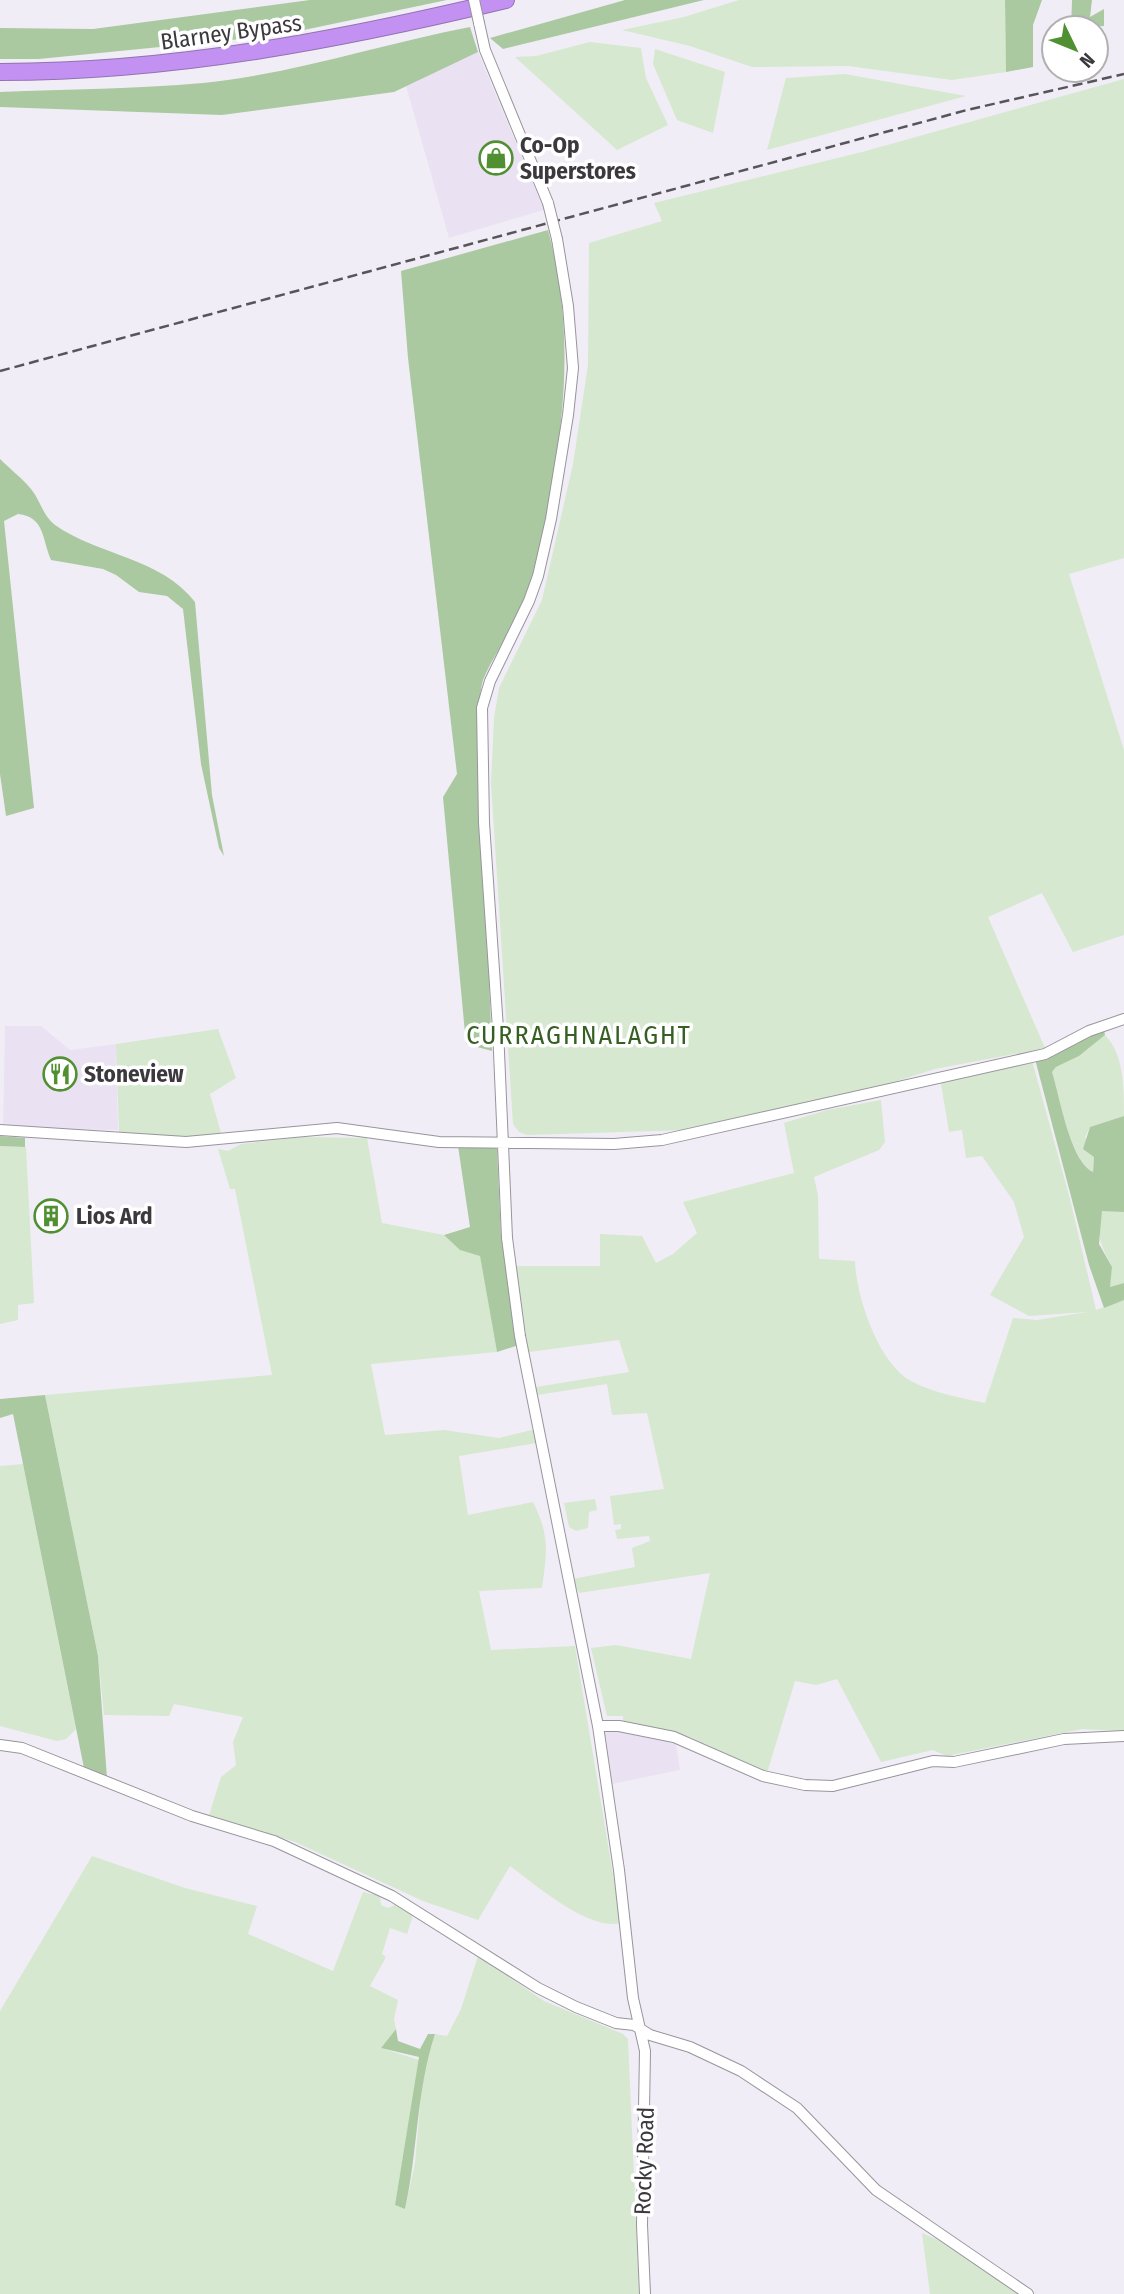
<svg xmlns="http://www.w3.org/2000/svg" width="1124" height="2294" viewBox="0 0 1124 2294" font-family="'Fira Sans Condensed',sans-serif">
	<rect width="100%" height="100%" fill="#f1edf6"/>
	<!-- built -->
	<path fill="#eae2f2" d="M478 52 544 210 449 238 406 86Z
		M5 1026H41L70 1050 116 1044 118 1130 3 1128Z
		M621 1730 676 1744 680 1770 612 1784 603 1733Z"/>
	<!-- green -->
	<path fill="#d6e8cf" d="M739 0H1005L1006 72 952 80 848 66 752 67 690 46 622 30 684 17Z
		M590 42 641 48 646 78 668 125 617 150 515 57 536 56Z
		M655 49 725 72 713 133 677 120 653 64Z
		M845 74 966 96 767 150 786 78Z
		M1124 79V558L1069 574 1124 750V935L1073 952 1042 893 988 917 1045 1048 1041 1049 935 1069 881 1086 687 1130 527 1135 519 1132 513 1124 491 783 494 718 499 688 542 600 573 464 588 365 589 243 662 221 654 203 862 152Z
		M218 1029 236 1078 210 1094 221 1133 185 1137 119 1132 116 1044Z
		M1105 1035C1124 1054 1124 1088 1124 1116L1090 1127 1085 1137 1094 1157 1093 1172C1070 1160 1060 1097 1052 1072L1056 1067 1079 1056Z
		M1031 1057 1070 1199 1096 1310 1124 1300V1731L1082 1729 947 1756 933 1750 881 1762 837 1679 816 1685 795 1681 767 1773 690 1737 623 1721V1716H607L591 1648 616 1645 691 1659 710 1573 579 1593 573 1579 635 1567 632 1548 650 1541 649 1536 617 1539 615 1530 621 1529V1524L614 1525 610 1496 664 1489 647 1413 612 1415 607 1384 537 1395 536 1387 629 1372 619 1340 529 1352 514 1266H600V1234L642 1236 656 1263 673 1254 697 1233 683 1202 794 1173 784 1123 827 1110 881 1100 885 1142 879 1150 814 1177 818 1196 819 1259 855 1261C856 1296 878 1363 911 1381 933 1393 962 1398 985 1403L1013 1318 1037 1320 1087 1312 1029 1316 990 1295 1024 1237 1014 1202 982 1156 966 1158 962 1130 949 1132 940 1078Z
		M302 1137 367 1138 382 1223 444 1235 460 1249 480 1255 497 1352 371 1364 385 1435 444 1430 499 1438 536 1429 537 1443 459 1456 468 1515 533 1502C550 1536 547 1552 542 1588L479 1591 491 1650 575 1646 621 1923C588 1931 536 1885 510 1866L478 1920 423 1901 295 1842 209 1815 221 1777 236 1765 233 1742 243 1717 174 1704 169 1716 104 1715 98 1656 45 1395 272 1375 235 1189H230L218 1149 228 1151 241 1144Z
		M0 1146 26 1147 34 1303 18 1305V1320L0 1324Z
		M1113 1210 1124 1212V1283L1110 1287C1109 1281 1113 1270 1111 1265 1100 1243 1096 1237 1102 1211Z
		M23 1464 76 1729 66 1739 57 1741 0 1726V1466Z
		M595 1499 597 1510 589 1512 588 1528 576 1531 569 1527 564 1503Z
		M92 1856 185 1888 257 1906 248 1934 333 1971 363 1892 380 1896 381 1905 388 1908 395 1905 413 1915 407 1934 390 1928 382 1954 386 1957 370 1986 398 2000 394 2019 396 2029 381 2048 419 2060 395 2205 405 2209 415 2163 423 2070 435 2034 447 2036 461 2009 478 1956 544 2001 623 2034 628 2039 639 2294H0V2011Z
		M922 2233 938 2240 1019 2294H930Z"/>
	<!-- forest -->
	<path fill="#abc9a0" d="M310 0H447L280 35 39 59H0V28L93 29Z
		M625 0H704L503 49 490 38Z
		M1005 0H1042L1033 25V67L1006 72Z
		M1072 0H1092L1090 17 1104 9V26L1071 28Z
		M470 27 478 52 394 92 222 115 0 107V92C67 89 136 89 203 83 293 74 381 44 470 27Z
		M548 230C572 320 567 400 551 490 545 525 539 561 528 595 518 625 495 650 483 680 480 690 480 702 478 712L492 1051 466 1044 443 797 457 774 408 358 401 271Z
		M0 459C10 469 22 478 31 489 40 500 43 516 55 525 99 556 160 557 195 602L212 795 224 856 219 848 201 764 183 609 167 596 139 592 116 575 103 569 51 560C42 539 45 517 18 514L4 521 34 808 6 816 0 774Z
		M1104 1030 1105 1035 1079 1056 1056 1067 1052 1072C1060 1097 1070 1161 1093 1172L1094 1157 1083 1149 1090 1127 1124 1116V1212L1102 1211 1099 1244 1112 1267 1110 1287 1124 1283V1300L1104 1308 1089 1265 1035 1059Z
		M0 1136 25 1138V1147L0 1146Z
		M492 1145 497 1149 501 1236 522 1344 497 1352 480 1256 460 1250 444 1235 470 1227 458 1146Z
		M45 1395 98 1656 107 1778 84 1768 13 1414 0 1418V1399Z
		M396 2029 398 2041 420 2049 428 2034H435C416 2091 418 2151 405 2209L395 2205 419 2057 381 2048Z"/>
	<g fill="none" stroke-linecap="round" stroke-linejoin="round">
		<defs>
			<path id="minor" d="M479 23 485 50 548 203
				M557 239 568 306 573 368 568 415 551 519 538 576 529 601 490 681 482 708 484 823 498 1029 507 1238 520 1336 598 1726 619 1870 633 1998 645 2051 642 2225 645 2294
				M0 1130 186 1142 337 1128 439 1142 614 1144 662 1140 1045 1054 1089 1031 1124 1019
				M598 1726H619L674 1737 763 1776 805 1785 833 1786 933 1761 954 1762 1064 1739 1124 1736
				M0 1745 22 1748 192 1816 274 1841 392 1896 538 1988 576 2007 616 2023 634 2025 650 2035 690 2047 741 2071 797 2108 876 2190 1028 2294"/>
			<path id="highway" d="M0 72C173 72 339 40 506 0"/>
		</defs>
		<!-- minor casing -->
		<use href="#minor" stroke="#98949c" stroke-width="12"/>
		<!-- highway casing -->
		<use href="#highway" stroke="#9372b2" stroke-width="18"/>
		<!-- minor -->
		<use href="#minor" stroke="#fff" stroke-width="10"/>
		<!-- highway -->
		<use href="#highway" stroke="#c291f1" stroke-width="16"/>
		<!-- rail -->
		<path stroke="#57555a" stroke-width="2.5" stroke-dasharray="10 5" stroke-linecap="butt" d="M0 371 967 110 1124 74"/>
		<defs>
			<path id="minor-bridge" d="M474 0 479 23
				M548 203 557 239"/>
		</defs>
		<!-- minor-bridge casing -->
		<use href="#minor-bridge" stroke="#98949c" stroke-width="12" stroke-linecap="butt"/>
		<!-- minor-bridge -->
		<use href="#minor-bridge" stroke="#fff" stroke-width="10"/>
	</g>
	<!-- icons -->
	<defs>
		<symbol id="shop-ring" viewBox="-11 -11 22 22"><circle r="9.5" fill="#fff" stroke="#519032" stroke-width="1.5"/><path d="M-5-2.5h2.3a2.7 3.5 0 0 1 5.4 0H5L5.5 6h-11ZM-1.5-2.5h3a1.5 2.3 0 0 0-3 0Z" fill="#519032"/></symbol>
		<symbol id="restaurant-ring" viewBox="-11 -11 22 22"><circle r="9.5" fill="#fff" stroke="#519032" stroke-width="1.5"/><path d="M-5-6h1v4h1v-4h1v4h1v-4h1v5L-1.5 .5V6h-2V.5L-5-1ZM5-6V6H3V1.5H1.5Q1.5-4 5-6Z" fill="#519032"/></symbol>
		<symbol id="building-ring" viewBox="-11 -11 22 22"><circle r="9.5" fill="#fff" stroke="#519032" stroke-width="1.5"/><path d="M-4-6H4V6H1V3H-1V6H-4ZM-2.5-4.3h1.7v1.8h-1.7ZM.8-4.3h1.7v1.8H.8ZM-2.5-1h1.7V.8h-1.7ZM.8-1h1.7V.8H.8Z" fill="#519032"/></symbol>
	</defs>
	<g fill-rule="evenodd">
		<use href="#shop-ring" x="477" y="139" width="38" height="38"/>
		<use href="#restaurant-ring" x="41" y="1055" width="38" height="38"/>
		<use href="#building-ring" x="32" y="1197" width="38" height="38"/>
	</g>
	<g text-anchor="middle" stroke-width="7" stroke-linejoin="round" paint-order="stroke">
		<!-- street labels -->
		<g font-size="23" fill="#3b393d" stroke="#fff">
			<text transform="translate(231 32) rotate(-8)" y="8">Blarney Bypass</text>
			<text transform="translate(644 2161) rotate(-88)" y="8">Rocky Road</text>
		</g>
		<!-- poi labels -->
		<g font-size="23" font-weight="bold" fill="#3b393d" stroke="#fff" text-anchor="start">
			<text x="520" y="153">Co-Op<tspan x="520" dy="26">Superstores</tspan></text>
			<text x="84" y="1082">Stoneview</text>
			<text x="76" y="1224">Lios Ard</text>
		</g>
		<!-- quarter labels -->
		<g font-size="26" letter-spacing="2" fill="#365f23" stroke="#fff">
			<text x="579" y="1044">CURRAGHNALAGHT</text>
		</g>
	</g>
	<!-- north arrow -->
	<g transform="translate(1075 49) rotate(133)"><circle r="33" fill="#ffffff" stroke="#b1b0b1" stroke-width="2"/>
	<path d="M0-5L12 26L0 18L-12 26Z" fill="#519032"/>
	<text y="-10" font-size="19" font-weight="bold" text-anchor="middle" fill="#3b393d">N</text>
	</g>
</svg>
